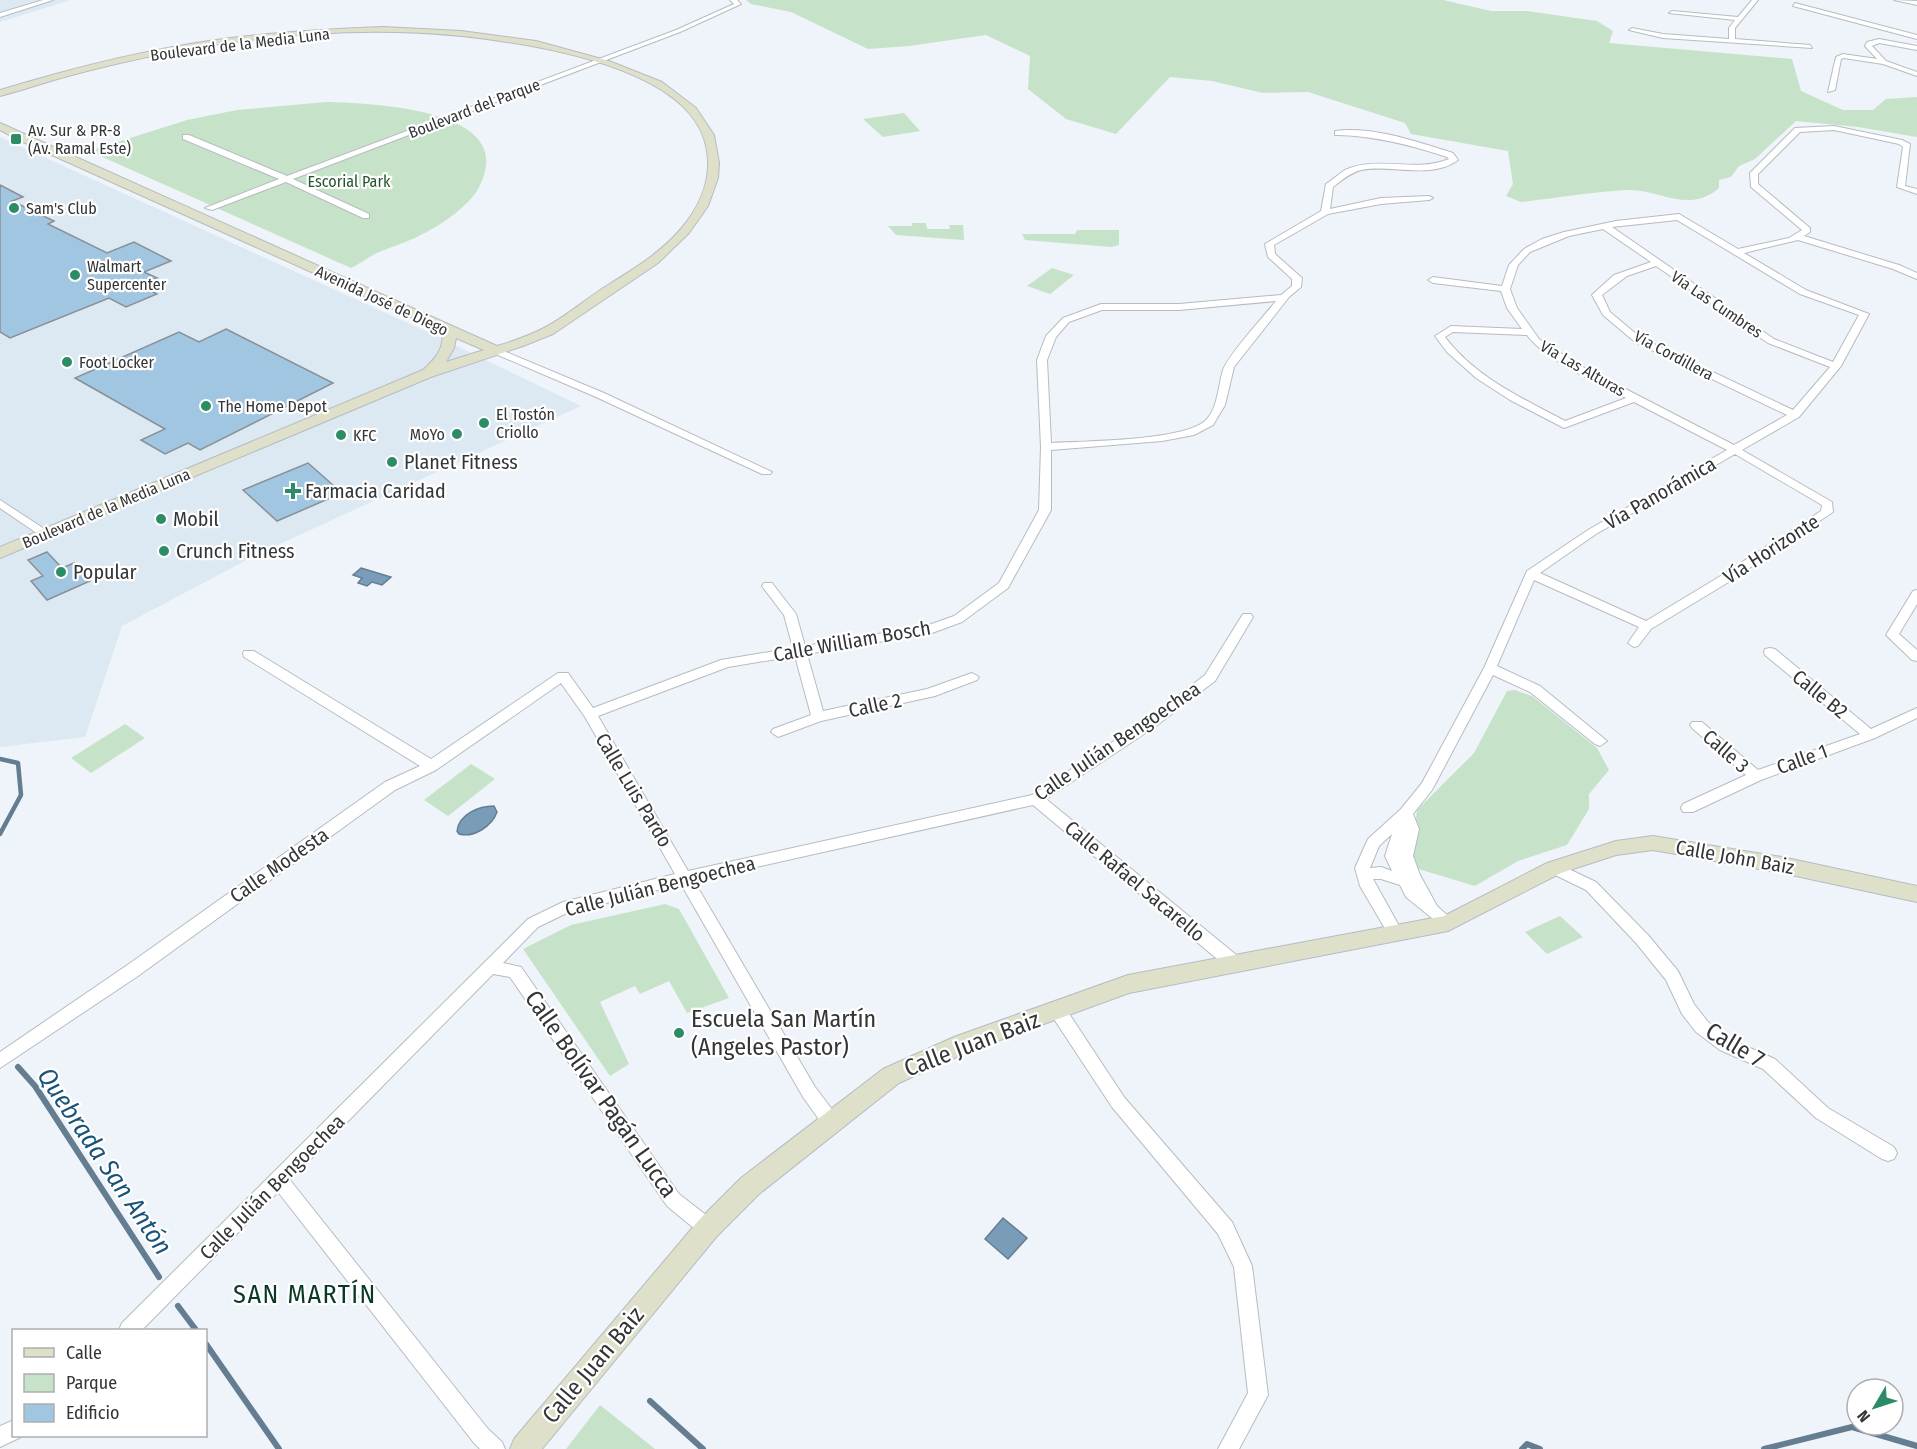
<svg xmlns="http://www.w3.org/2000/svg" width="1917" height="1449" viewBox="0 0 1917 1449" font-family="'Fira Sans Condensed',sans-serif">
	<rect width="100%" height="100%" fill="#eef4f9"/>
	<!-- built -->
	<path fill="#dce9f3" d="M0 0H71L0 22Z
		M0 137 434 335 581 406 260 553 122 626 85 737 0 747Z"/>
	<!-- green -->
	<path fill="#c6e3c9" d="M746 0H1443L1491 11H1527L1597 21 1613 31 1609 43 1792 59 1801 91 1843 110H1873L1886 99 1917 97V137L1858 127 1796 121 1755 159 1739 166 1731 177 1719 180V188C1688 215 1658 188 1627 190 1592 192 1556 198 1521 202L1506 196 1513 184 1508 151 1411 134 1405 123 1308 92 1263 93 1212 81 1170 77 1116 134 1066 119 1028 89 1030 56 986 35 909 46 868 49 791 12 751 4Z
		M326 102C363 103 494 107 486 166 484 179 478 192 468 202 452 218 431 231 410 240 397 246 380 250 368 258 365 260 359 264 351 268L89 151 187 120 237 110Z
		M904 113 920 131 883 137 863 119Z
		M912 223H926L927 229H950L949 225H963L964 240 896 235 888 226H912Z
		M1077 230H1119V245L1111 247 1025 240 1022 234H1075Z
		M1052 268 1074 275 1050 294 1027 286Z
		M1515 690 1532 696 1597 748 1609 770 1589 794V809L1567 845 1518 861 1475 886 1415 868 1411 857 1417 810 1474 753 1507 691Z
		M125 724 145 738 91 773 71 758Z
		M471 764 495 779 448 816 424 800Z
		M665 904 679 909 729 998 687 1013 669 981 640 994 635 986 600 1002 629 1064 610 1076 523 949 571 925Z
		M1560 916 1583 937 1547 954 1525 932Z
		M600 1405 655 1449H566Z"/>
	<!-- water -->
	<path fill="#799cb8" stroke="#647d91" stroke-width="1.5" d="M361 568 391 577 382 585 372 582 367 586 358 583 362 578 353 575Z
		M494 806 497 812C492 826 474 838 459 834L457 831C459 814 479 806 494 806Z
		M1003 1218 1027 1238 1008 1259 985 1239Z"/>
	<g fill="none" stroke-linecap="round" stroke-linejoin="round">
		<!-- stream-far1 -->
		<path stroke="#647d91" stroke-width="4.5" d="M0 759 18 763 21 795 0 834"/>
		<!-- stream -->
		<path stroke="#647d91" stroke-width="6" d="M18 1067 35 1086 159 1277
			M178 1306 196 1330
			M206 1344 279 1449
			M650 1401 703 1449
			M1522 1449 1527 1444 1540 1449
			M1764 1449 1852 1427 1917 1446"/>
	</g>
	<!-- building -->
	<path fill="#a0c6e2" stroke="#8a9095" stroke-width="1.5" d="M0 185 23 197 12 201 54 221 48 224 107 253 134 242 171 261 144 272 157 278 140 285 157 294 126 307 109 298 10 338 0 332Z
		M226 329 333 383 200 450 188 443 165 454 141 440 165 429 75 378 179 332 199 342Z
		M308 463 342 493 277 521 243 490Z
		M47 552 62 568 74 563 90 581 47 600 31 581 43 576 28 560Z"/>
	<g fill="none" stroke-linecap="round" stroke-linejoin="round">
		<defs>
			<path id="street" d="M43 0H53L0 17V13Z
				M730 0H737L741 4 680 32 293 179 369 214V218H363L286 182 212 210 205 208 279 179 183 139V135H189L287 176 676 30 734 4Z
				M1752 0H1758L1735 28V39L1810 45 1812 48 1663 38 1629 30 1632 28 1663 34 1729 39V28L1735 20 1669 13 1672 11 1738 17Z
				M1894 0 1917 1V5Z
				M1795 3 1917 35V39L1793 6Z
				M1879 39 1917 46V50L1879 43 1872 46 1886 61 1917 72V76L1883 64 1844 58 1841 59 1835 90 1828 92 1836 57 1843 54 1877 59 1865 46 1867 42Z
				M1834 126 1902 140 1910 144 1905 186 1917 189V194L1897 187 1903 147 1899 144 1834 130 1800 132 1758 174V184L1810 228V232L1804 236 1899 265 1917 273V279L1893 269 1798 240 1744 253 1806 290 1869 314 1841 366 1799 417 1742 450 1832 502 1833 512 1727 583 1651 629 1638 646 1634 647 1628 643 1639 627 1534 580 1497 666 1540 686 1607 741 1600 746 1595 744 1530 692 1493 675 1432 790 1413 814 1419 829 1413 856 1420 875 1437 906 1456 923 1453 927 1448 929 1443 927 1406 897 1400 885 1381 879H1373L1403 933 1400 937 1395 939 1390 937 1360 886 1355 868 1368 839 1401 809 1422 783 1484 668 1527 571 1588 530 1727 450 1634 402 1564 428 1510 400 1476 378 1447 352 1435 336 1451 326 1522 329 1507 308 1501 291 1433 283 1428 280 1433 277 1502 286 1509 265 1524 249 1542 239 1564 232 1616 221 1679 214 1738 249 1789 238 1802 230 1751 187 1750 173 1795 128ZM1677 220 1800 294 1859 315 1833 362 1774 339 1612 227ZM1603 229 1651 262 1614 275 1594 293 1592 295 1603 315 1635 342 1787 415 1734 445 1579 365 1539 339 1517 308 1510 289 1518 265 1530 252 1569 236ZM1656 266 1768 343 1830 367 1793 410 1641 338 1610 312 1602 295 1627 276ZM1453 332 1527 335C1545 360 1598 383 1626 398L1565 421C1522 398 1475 377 1445 337ZM1735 454 1822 505 1821 511 1719 577 1646 621 1540 573 1596 534ZM1392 834 1385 856 1392 871 1381 867 1370 868 1379 846Z
				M1335 131C1374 126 1417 142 1453 153L1458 160C1431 180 1392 164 1361 170 1350 173 1342 180 1333 187L1330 209 1381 198 1429 196 1433 198 1429 200 1381 204 1328 214 1274 245 1275 254 1302 278 1301 287 1289 297 1234 367 1225 405 1213 425 1194 435 1162 441 1051 450V510L1008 588 962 622 932 633 807 654 823 711 927 689 972 673 979 677 977 680 935 696 821 721 778 737 771 732 773 729 811 715 795 656 728 667 598 716 688 871 1032 795 1146 720 1205 675 1243 614H1251L1253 617 1215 681 1156 726 1046 799 1240 958 1242 963 1240 968 1234 969 1228 968 1033 805 694 881 815 1087 837 1116 840 1122 837 1128 831 1130 825 1128 803 1097 681 884 567 913 538 927 503 963 521 967 679 1194 715 1222 717 1228 715 1234 708 1237 701 1234 667 1206 510 977 493 974 290 1180 488 1429 502 1442 505 1449H480L474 1443 278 1192 142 1330H119L122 1323 528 919 563 902 675 874 585 717 561 683 436 770 395 790 138 976 0 1068V1052L126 966 385 782 420 766 244 657 243 654 244 651H254L431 759 558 673H568L593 708 721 660 793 648 784 615 762 586 764 583H772L796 614 805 646 926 626 954 616 999 583 1039 510 1041 447 1037 360 1046 336 1063 318 1101 304H1179L1281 295 1292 286V279L1268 257 1265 244 1321 211 1326 184C1332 180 1339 174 1345 170 1378 155 1416 173 1449 159L1447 157C1411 145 1376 136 1338 135H1335ZM1276 301C1265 315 1227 356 1223 370 1218 386 1218 409 1205 421 1182 441 1084 441 1051 443L1047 360 1056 337 1069 322 1102 310H1179Z
				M494 347 604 393 772 472 770 474H762L596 397 491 352V348Z
				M0 500 49 532 51 534 49 536H41L0 508Z
				M1917 590V604L1899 634 1917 650V661L1912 660 1886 635 1913 591Z
				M1770 648 1775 649 1871 729 1917 708V718L1875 738 1761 780 1693 812H1683L1681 808 1683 804 1746 775 1692 728 1690 725 1692 722H1702L1758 770 1860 734 1765 655 1764 652 1765 649Z
				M1554 862 1596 882 1648 935 1678 971 1694 1004 1708 1022 1732 1040 1775 1059 1828 1108 1894 1147 1897 1153 1894 1159 1888 1161 1882 1159 1816 1118 1763 1069 1720 1050 1696 1032 1682 1014 1666 980 1636 943 1586 890 1549 872 1547 868 1549 864Z
				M1058 1004 1064 1006 1124 1097 1232 1222 1252 1266 1268 1395 1239 1449H1218L1248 1393 1234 1267 1218 1234 1112 1107 1052 1016 1050 1011 1052 1006Z
				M14 1420V1436H22L21 1437 0 1447V1426Z"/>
			<path id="secondary" d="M383 27 461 31 536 41 609 61 662 82 696 108 714 135 719 163 718 178 708 206 689 233 658 263 553 334 523 346 431 377 0 558V547L423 370C435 359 445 349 442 331L23 142 0 130V123L497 346C514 341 531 335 546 327 568 315 587 298 608 285 634 269 660 253 680 230 720 184 719 128 666 93 614 58 525 43 462 36 333 23 196 42 72 75 48 81 24 90 0 96V90C73 68 147 49 223 39 276 32 329 29 383 27ZM456 338 484 350 446 362 454 348Z
				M1653 836 1782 857 1917 886V902L1782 873 1653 850 1616 855 1561 873 1448 931 1129 993 970 1051 899 1083 759 1194 717 1236 542 1449H510L514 1439 699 1220 741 1178 883 1069 954 1037 1128 975 1444 916 1547 863 1616 841Z"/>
		</defs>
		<!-- street casing -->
		<use href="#street" stroke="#b6bcc1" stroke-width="2"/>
		<!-- secondary casing -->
		<use href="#secondary" stroke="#b6bcc1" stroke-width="2"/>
		<!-- street -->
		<use href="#street" fill="#fff" fill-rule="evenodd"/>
		<!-- secondary -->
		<use href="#secondary" fill="#dee0ca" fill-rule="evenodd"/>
	</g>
	<!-- markers -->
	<g fill="#2c8c65" stroke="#fff" stroke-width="2">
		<rect x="10" y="133" width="12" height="12" rx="3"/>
		<circle cx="14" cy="208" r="6"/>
		<circle cx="75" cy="275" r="6"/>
		<circle cx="67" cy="362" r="6"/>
		<circle cx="206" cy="406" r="6"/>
		<circle cx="484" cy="423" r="6"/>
		<circle cx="457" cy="434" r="6"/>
		<circle cx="341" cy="435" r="6"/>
		<circle cx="392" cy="462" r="6"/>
		<path d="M290 482h6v6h6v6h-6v6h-6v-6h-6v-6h6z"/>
		<circle cx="161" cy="519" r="6"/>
		<circle cx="164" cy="551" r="6"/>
		<circle cx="61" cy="572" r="6"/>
		<circle cx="679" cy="1033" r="6"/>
	</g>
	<g text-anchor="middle" stroke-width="4.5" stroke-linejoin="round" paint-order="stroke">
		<!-- far-street labels -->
		<g font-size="16" fill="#333537" stroke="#fff">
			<text transform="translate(240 44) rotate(-7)" y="6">Boulevard de la Media Luna</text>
			<text transform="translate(474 108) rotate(-21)" y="6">Boulevard del Parque</text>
			<text transform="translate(382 300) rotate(25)" y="6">Avenida José de Diego</text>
			<text transform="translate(1717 304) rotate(34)" y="6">Vía Las Cumbres</text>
			<text transform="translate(1674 355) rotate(28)" y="6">Vía Cordillera</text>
			<text transform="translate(1583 368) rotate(30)" y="6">Vía Las Alturas</text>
			<text transform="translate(106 508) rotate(-23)" y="6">Boulevard de la Media Luna</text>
		</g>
		<!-- far-poi labels -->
		<g font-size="16" fill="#333537" stroke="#fff" text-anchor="start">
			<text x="28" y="136">Av. Sur &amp; PR-8<tspan x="28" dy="18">(Av. Ramal Este)</tspan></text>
			<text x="26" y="214">Sam's Club</text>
			<text x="87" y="272">Walmart<tspan x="87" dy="18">Supercenter</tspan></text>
			<text x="79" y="368">Foot Locker</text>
			<text x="218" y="412">The Home Depot</text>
			<text x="496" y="420">El Tostón<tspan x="496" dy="18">Criollo</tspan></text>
			<text x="445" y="440" text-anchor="end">MoYo</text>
			<text x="353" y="441">KFC</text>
		</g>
		<!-- far-park labels -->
		<g font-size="16" fill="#25572e" stroke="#fff">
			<text x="349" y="187">Escorial Park</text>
		</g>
		<!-- poi labels -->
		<g font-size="20" fill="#333537" stroke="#fff" text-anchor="start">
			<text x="404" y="469">Planet Fitness</text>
			<text x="305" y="498">Farmacia Caridad</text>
			<text x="173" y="526">Mobil</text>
			<text x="176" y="558">Crunch Fitness</text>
			<text x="73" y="579">Popular</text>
		</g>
		<!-- street labels -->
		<g font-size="20" fill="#333537" stroke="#fff">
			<text transform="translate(1660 493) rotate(-30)" y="7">Vía Panorámica</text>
			<text transform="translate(1771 549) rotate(-33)" y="7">Vía Horizonte</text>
			<text transform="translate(852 641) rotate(-10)" y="7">Calle William Bosch</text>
			<text transform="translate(1820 694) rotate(39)" y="7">Calle B2</text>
			<text transform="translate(875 705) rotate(-12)" y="7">Calle 2</text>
			<text transform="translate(1117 741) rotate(-34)" y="7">Calle Julián Bengoechea</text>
			<text transform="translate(1726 751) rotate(41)" y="7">Calle 3</text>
			<text transform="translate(1802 759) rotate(-20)" y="7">Calle 1</text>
			<text transform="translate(634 790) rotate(59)" y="7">Calle Luis Pardo</text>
			<text transform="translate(1735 857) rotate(10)" y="7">Calle John Baiz</text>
			<text transform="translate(279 865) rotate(-35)" y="7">Calle Modesta</text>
			<text transform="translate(1135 881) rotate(40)" y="7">Calle Rafael Sacarello</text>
			<text transform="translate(660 886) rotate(-14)" y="7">Calle Julián Bengoechea</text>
			<text transform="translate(272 1187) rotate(-45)" y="7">Calle Julián Bengoechea</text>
		</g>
		<!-- near-poi labels -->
		<g font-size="24" fill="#333537" stroke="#fff" text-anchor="start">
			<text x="691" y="1027">Escuela San Martín<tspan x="691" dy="28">(Angeles Pastor)</tspan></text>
		</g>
		<!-- near-street labels -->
		<g font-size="24" fill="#333537" stroke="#fff">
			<text transform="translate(972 1044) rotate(-21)" y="8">Calle Juan Baiz</text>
			<text transform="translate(1735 1045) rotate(31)" y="8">Calle 7</text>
			<text transform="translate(601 1094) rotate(55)" y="8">Calle Bolívar Pagán Lucca</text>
			<text transform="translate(593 1365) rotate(-50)" y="8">Calle Juan Baiz</text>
		</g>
		<!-- near-water labels -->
		<g font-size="26" font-style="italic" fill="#185379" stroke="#fff">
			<text transform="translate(105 1161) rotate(56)" y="9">Quebrada San Antón</text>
		</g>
		<!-- near-neighbourhood labels -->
		<g font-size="26" letter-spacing="1.5" fill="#093826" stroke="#fff">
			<text x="305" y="1303">SAN MARTÍN</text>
		</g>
	</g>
	<!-- legend -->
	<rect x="12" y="1329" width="195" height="108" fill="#ffffff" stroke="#adaeaf" stroke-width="1.5"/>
	<rect x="24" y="1348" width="30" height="9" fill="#dee0ca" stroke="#adaeaf" stroke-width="1.5"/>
	<text x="66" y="1359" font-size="18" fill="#333537">Calle</text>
	<rect x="24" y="1374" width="30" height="18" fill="#c6e3c9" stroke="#adaeaf" stroke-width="1.5"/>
	<text x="66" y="1389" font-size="18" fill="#333537">Parque</text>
	<rect x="24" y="1404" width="30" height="18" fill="#a0c6e2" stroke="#adaeaf" stroke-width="1.5"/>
	<text x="66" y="1419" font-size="18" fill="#333537">Edificio</text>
	<!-- north arrow -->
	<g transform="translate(1875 1407) rotate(231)"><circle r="28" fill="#ffffff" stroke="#adaeaf" stroke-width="1.5"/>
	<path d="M0-4.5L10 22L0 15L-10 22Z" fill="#2c8c65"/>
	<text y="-9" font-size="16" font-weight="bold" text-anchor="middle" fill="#333537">N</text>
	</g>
</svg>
